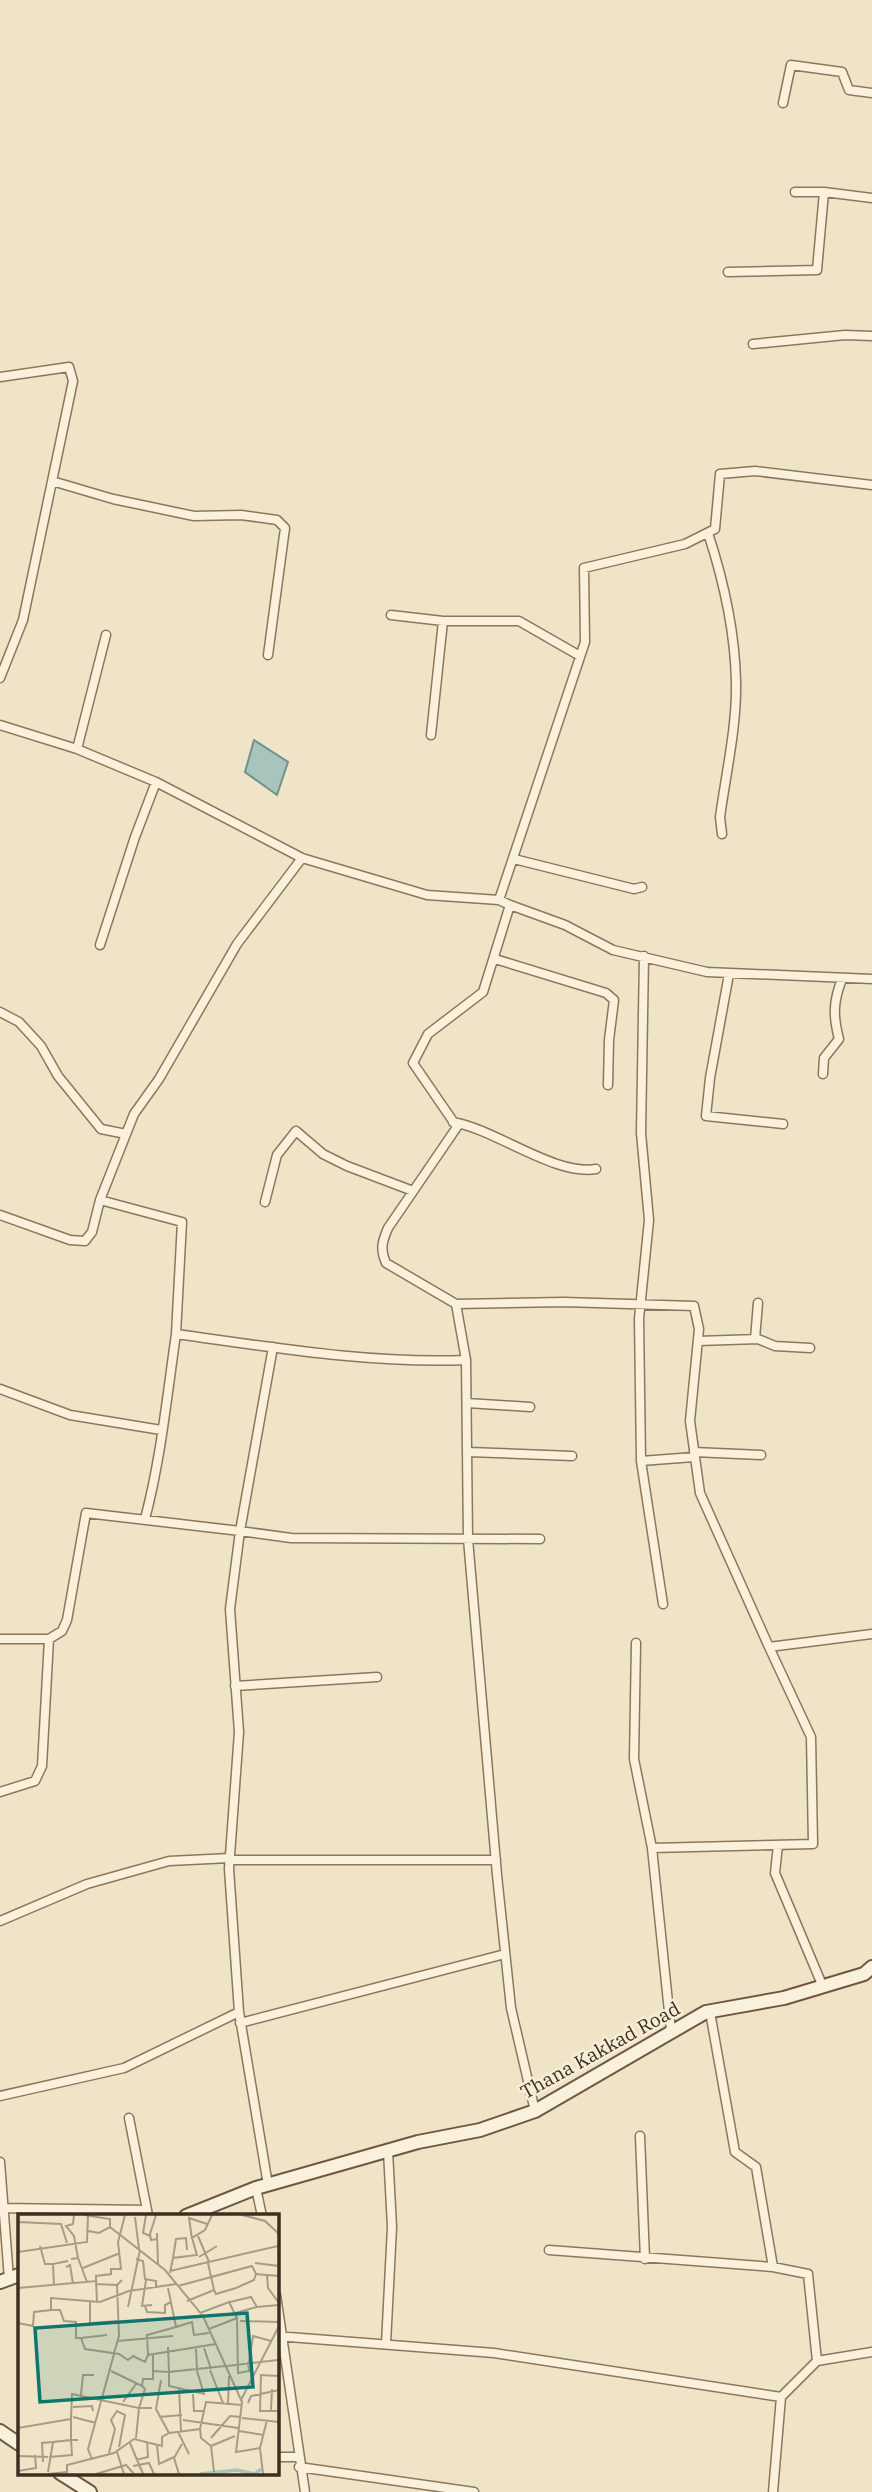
<svg xmlns="http://www.w3.org/2000/svg" width="872" height="2492" viewBox="0 0 872 2492" font-family="'IBM Plex Serif',serif">
	<rect width="100%" height="100%" fill="#f0e4c8"/>
	<!-- water -->
	<path fill="#a9c4bc" stroke="#6f938a" stroke-width="2" d="M254 740 288 762 277 795 245 772Z"/>
	<g fill="none" stroke-linecap="round" stroke-linejoin="round">
		<defs>
			<path id="street" d="M783 103 791 65 842 72 849 90 872 93
				M795 192H824L872 198
				M728 272 817 270 824 192
				M753 344 845 335 872 336
				M0 377 69 367 73 381 23 620 0 678
				M52 481 113 499 194 516 241 515 277 520 285 528 268 655
				M708 533C724 582 735 631 736 682 737 726 726 773 720 817L722 834
				M391 615 443 621H519L580 656
				M0 725 77 749 156 782 302 858 427 895 499 900
				M431 735 443 621
				M77 749 106 635
				M302 858 237 944 159 1079 134 1114 100 1200 182 1222 176 1334C271 1347 370 1364 466 1360
				M514 859 634 889 642 887
				M510 905 565 925 613 950 707 972 872 979
				M100 945 135 837 156 782
				M644 956 641 1133 649 1220 639 1319 641 1461 663 1604
				M495 959 606 993 614 1000 609 1040 608 1085
				M729 974 710 1078 706 1116 783 1124
				M0 1012 19 1022 41 1046 58 1076 101 1129 126 1134
				M823 1074 824 1058 839 1039C833 1016 833 1002 842 979
				M453 1122C497 1130 555 1176 596 1169
				M265 1202 277 1155 296 1131 323 1154 347 1166 413 1191
				M0 1215 70 1240 85 1241 92 1232 100 1200
				M456 1304 564 1302 694 1306 699 1329 690 1421 700 1493 769 1647 872 1634
				M755 1339 758 1303
				M698 1341 758 1339 775 1346 810 1348
				M273 1347 240 1531 291 1538 540 1539
				M0 1389 70 1415 161 1430
				M467 1403 530 1407
				M469 1452 572 1456
				M694 1452 761 1455
				M641 1461 694 1457
				M145 1519C161 1458 167 1396 176 1334
				M0 1639H49
				M636 1643 634 1759 652 1848
				M235 1686 377 1677
				M0 1792 35 1781 42 1766 49 1639 62 1631 67 1620 86 1513 240 1531 230 1609 239 1732 229 1869 239 2012 268 2185
				M778 1845 775 1873 823 1987
				M230 1860H496
				M0 1921 87 1884 169 1861 230 1858
				M240 2023 505 1954
				M671 2031 652 1848 813 1844 811 1737 769 1647
				M0 2096 124 2068 239 2012
				M535 2111 511 2008 497 1875 468 1539 466 1360 456 1304 386 1263C380 1249 382 1242 388 1228L457 1127 413 1063 428 1034 483 992 510 905 499 900 585 642 584 568 685 544 715 529 720 474 755 471 872 485
				M129 2118 147 2210
				M640 2136 645 2259
				M0 2162 9 2279
				M256 2188 262 2216
				M0 2208 147 2210 148 2216
				M549 2250 773 2267
				M276 2295 305 2492
				M276 2336 494 2353 781 2397 817 2361 808 2274 773 2267 756 2167 735 2152 710 2012
				M386 2344 392 2227 388 2151
				M817 2361 872 2352
				M276 2457H298
				M299 2467 474 2492
				M773 2492 781 2397"/>
			<path id="secondary" d="M186 2216 256 2188 418 2142 480 2130 535 2111 706 2012 784 1998 864 1974 872 1967
				M0 2282 19 2275
				M0 2431 19 2444
				M60 2473 90 2492"/>
		</defs>
		<!-- street casing -->
		<use href="#street" stroke="#8d765c" stroke-width="11"/>
		<!-- secondary casing -->
		<use href="#secondary" stroke="#6f573f" stroke-width="16"/>
		<!-- street -->
		<use href="#street" stroke="#faf1dc" stroke-width="8"/>
		<!-- secondary -->
		<use href="#secondary" stroke="#faf1dc" stroke-width="12"/>
	</g>
	<g text-anchor="middle" stroke-width="5" stroke-linejoin="round" paint-order="stroke">
		<!-- street labels -->
		<g font-size="19" fill="#3d2e20" stroke="#f7eed8">
			<text transform="translate(600 2050) rotate(-29)" y="7">Thana Kakkad Road</text>
		</g>
	</g>
	<!-- overview -->
	<g transform="translate(18 2214)">
		<rect width="261" height="261" fill="#f0e4c8"/>
		<path fill="none" stroke="#a9c4bc" stroke-width="3.5" d="M182 260 219 256 237 260 243 255"/>
		<path fill="none" stroke="#a89b85" stroke-width="2" d="M56 1 55 10 48 12 56 22 60 44M66 1 92 5V13L147 56 185 102 224 188 218 238 242 234 245 260M128 1 125 19 132 22M138 1 132 20 133 26 139 25M224 1 247 7 261 20M117 3 121 35M0 8 43 10 49 29M70 17 81 19 92 13M139 19 140 50M180 22 191 48M174 25 171 4 189 10M22 32 27 50H35M0 38 69 28 70 2M181 43 199 32M155 44 158 25 168 24 169 36M53 45 60 44 69 68M118 45 125 47 127 65 138 67V73M190 49 196 76M237 49 261 52M48 53 52 51 55 70M65 54 102 39M152 57 260 32M152 59 155 44 179 41 174 24 187 16 194 1M249 61 250 74 261 89M128 66 124 92 134 91M78 67V62L93 60V55H103L100 28 107 1M78 70 99 71 104 66M36 72 35 50 50 47M160 72 234 52 238 60M0 74 78 67 79 87M169 87 196 76 198 80 218 74 236 66 238 60 261 62M72 88V109L100 107M212 88 233 83 239 93 261 91M127 92 129 98 147 99V91L153 88M110 93 122 36M33 96H42L46 107 58 108V124H63L67 135 101 140 110 146 115 142 127 148 130 141 198 130M182 99 211 88 219 104M217 99 239 93M222 107 261 108M0 109 15 112 16 98 33 96V84L82 88 111 77 158 70M158 113 174 108 176 121 191 119M191 115 219 104 220 159 231 157 230 148M63 124 89 121M100 127 155 122M186 134 193 155M178 135 179 157M96 139 101 122 99 71M130 141 129 121 158 113 150 74M231 148 235 122 253 127M209 152 260 146M192 156 205 189M93 157 124 172 125 165H135V141M135 157 151 158 150 133M179 157 186 180 151 172V158L207 152M261 162 243 161 242 197H261M143 166 138 195 151 219M124 172 127 175 121 194H134M161 174 163 217M175 180 176 197H186M63 181 65 161H76M223 186 261 112M105 188 118 170M230 189 233 182 261 176M210 190 211 162M55 193 74 192 75 197M253 196 254 175M55 203 78 209M141 203 164 201M224 204 261 208M165 206 220 214M0 214 53 205 54 180 121 194 118 224M182 215 183 224 193 232M221 217 246 221M160 218 171 240M193 224 212 202 222 203M112 229 125 260M139 231 141 250 156 243M242 234 249 206M99 238 106 260M91 239 97 215 93 206 99 197 107 201 101 233M0 242 30 243M31 243 54 241 53 226H60M74 245 70 235 96 140M118 246 130 243 129 227M25 248 24 229 35 228M115 252 131 249 136 260M0 257 18 254 17 241M30 258 35 228 53 226V205M196 258 193 232 217 222M30 260 49 258V251L96 239 116 225 144 232V223L151 219 182 215 188 188 224 191M78 260 108 251 116 260M161 260 156 244 164 230"/>
		<path fill="#0f766e" fill-opacity="0.15" stroke="#0f766e" stroke-width="3.5" d="M229 99 235 173 22 188 17 114Z"/>
		<rect width="261" height="261" fill="none" stroke="#3d2e20" stroke-width="3.5"/>
	</g>
</svg>
